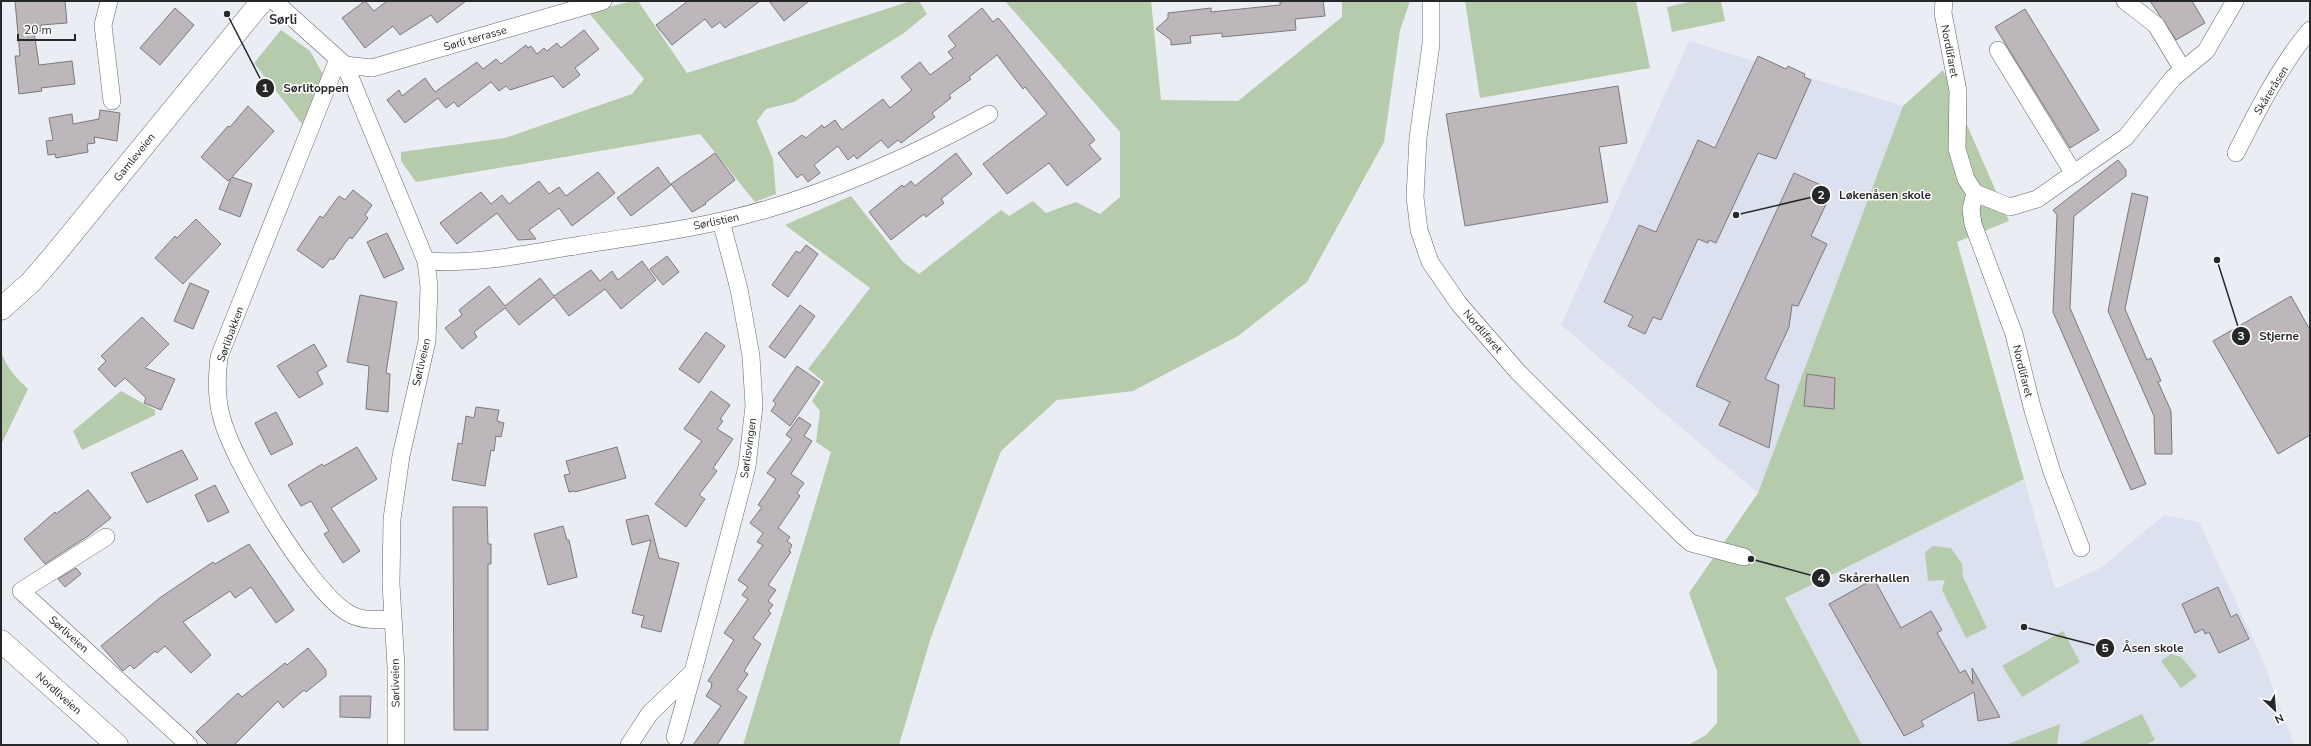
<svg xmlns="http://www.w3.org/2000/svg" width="2311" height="746" viewBox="0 0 2311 746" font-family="'Nunito Sans',sans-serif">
	<rect width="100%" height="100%" fill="#ebedf4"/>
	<!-- built -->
	<path fill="#dbe1ee" d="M1689 41 1903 106 1758 493 1561 325Z
		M2024 479 2055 589 2102 567 2164 515 2199 522 2261 656 2294 745H2057L2060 724 2005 745H1862L1785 598Z"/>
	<!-- green -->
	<path fill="#b5cbab" d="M633 1H638L687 73 911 1H919L927 14 904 33 794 102 766 109 757 121 773 159 776 194 755 202 700 134 416 182 401 161V152L505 138 632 94 644 79 588 12Z
		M1005 1H1151L1161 100 1238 101 1342 17V1H1410L1400 30 1384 142 1307 282 1238 336 1133 391 1057 400 1001 451 931 637 899 745H743L831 452 816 442 820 411 812 401 824 382 808 369 870 288 785 225 851 196 903 262 919 274 1001 210 1009 216 1033 201 1046 213 1076 202 1100 214 1120 197V132Z
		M1465 1H1636L1650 68 1480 98Z
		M1693 1H1721L1725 21 1672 32 1667 7Z
		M281 30 310 51 324 76 302 124 254 63Z
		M1943 70 2009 221 1957 242 2024 479 1785 598 1862 745H1688L1706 735 1717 723V671L1689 593 1758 493 1903 106Z
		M1 356H3C8 370 17 378 28 389L1 445Z
		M121 391 155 410V415L82 450 73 431Z
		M1933 546 1951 548 1962 564 1963 577 1987 628 1966 638 1942 590 1945 580 1928 581 1925 552Z
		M2063 631 2080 662 2022 697 2002 666Z
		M2171 654 2181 657 2197 676 2181 688 2161 661Z
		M2142 714 2155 740 2145 745H2077Z
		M2060 724 2057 745H2005Z"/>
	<!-- building -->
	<path fill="#bdb7bb" stroke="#7d787b" d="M15 1H65L67 23 41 25V31L34 32 39 65 72 61 75 84 41 88 42 91 19 94 15 56H20Z
		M365 1 374 11 387 1H466L437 23 431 15 400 35 393 26 365 48 342 18Z
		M688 1H760L725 28 720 22 712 28 705 19 672 45 656 25Z
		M769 1H809L784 21Z
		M1288 1H1323L1325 16 1295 19 1296 30 1222 37V33L1190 36 1191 43 1171 45V40L1156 29 1168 18V13L1211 8V12L1280 5V2Z
		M2150 1H2192L2205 23 2176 40Z
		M175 8 194 25 160 65 140 48Z
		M982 8 993 22 998 18 1001 21 1058 93 1095 140 1089 145 1101 159 1067 186 1049 163 1007 194 983 164 1047 114 1025 87 1023 89 997 55 969 77 971 79 949 95 951 98 932 113 935 117 901 143 898 140 888 148 881 140 857 159 854 155 848 160 838 146 814 165 820 173 808 182 802 174 797 178 778 153 802 135 806 138 822 125 824 128 835 120 842 130 883 99 890 108 912 90 901 77 920 62 930 75 953 58 948 52 956 46 948 36Z
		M2025 9 2099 130 2070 148 1995 27Z
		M584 30 599 49 575 68 580 75 563 88 553 76 510 90 506 86 499 91 491 82 458 107 454 102 446 108 438 98 405 123 387 100 399 90 402 96 425 78 435 92 477 62 483 69 496 59 501 64 526 45 528 48 531 46 537 54 544 48 547 51 557 43 561 48Z
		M1758 56 1786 69 1788 66 1805 74 1804 77 1811 80 1776 159 1758 153 1716 243 1709 240 1708 243 1698 239 1661 320 1653 317 1645 334 1628 326 1633 316 1604 302 1639 225 1656 232 1698 140 1715 148Z
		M1618 86 1627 143 1599 147 1608 202 1465 226 1446 114Z
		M248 106 274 131 232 177 252 184 240 217 219 209 231 178 228 181 201 157 228 126 230 127Z
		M100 110 120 113 117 141 94 137 95 143 87 144 88 152 56 158 55 154 48 155 46 141 53 140 49 118 72 114 73 124 99 119Z
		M715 153 735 180 705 203 706 204 692 212 671 184Z
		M956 153 972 174 941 199 944 203 926 217 924 214 891 240 869 212 902 185 904 187 911 181 915 186Z
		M2118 160 2126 170V176L2074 216 2070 308 2146 484 2131 490 2053 312 2057 215 2053 210Z
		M658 167 671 185 631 216 617 198Z
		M598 172 615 193 572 226 559 208 529 230 536 239 518 240 497 213 457 244 440 223 481 192 491 204 502 195 509 204 539 181 549 194 559 187 566 196Z
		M1794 173 1823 186 1820 191 1830 196 1811 236 1827 244 1798 306 1792 305 1789 327 1765 379 1779 385 1769 448 1719 425 1730 402 1696 386Z
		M353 190 372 205 365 215 368 218 352 239 350 237 345 243 334 259H330L323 268 297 250 320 216 323 218 339 196 345 200Z
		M2132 193 2148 197 2125 309 2147 360 2151 358 2161 381 2158 382 2171 411 2172 454H2155L2154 416 2108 311Z
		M196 219 221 244 183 284 155 258 175 236 177 238Z
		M387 233 404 269 384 278 367 242Z
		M806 245 818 254 788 297 772 285 796 251 800 253Z
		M667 256 679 272 663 285 650 269Z
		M642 261 656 280 621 309 605 289 569 316 554 297 519 325 505 308 474 332 477 337 462 349 445 328 462 315 459 310 489 286 505 306 540 278 554 296 591 270 600 281 612 271 618 280Z
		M190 283 209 291 193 329 174 321Z
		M360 295 397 302 386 373 390 374 388 412 366 409 369 366 347 362Z
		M2291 296 2310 330V435L2278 454 2213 341Z
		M800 305 815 316 785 358 769 347Z
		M142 317 169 344 145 368 175 379 161 410 144 403 146 398 125 378 115 387 98 369 106 361 101 356Z
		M706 332 725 346 699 383 679 369Z
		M314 344 327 366 317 372 323 384 299 398 277 366Z
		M797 366 820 382 790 426 771 411 776 404 773 401Z
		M1807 374 1835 378 1834 409 1804 406Z
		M711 391 730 405 720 419 723 421 717 429 733 439 713 468 717 471 699 495 705 499 686 527 655 504 702 441 684 429Z
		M476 407 499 410 497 421 504 423 501 437 496 436 494 451 491 450 485 486 452 480 458 443 462 444 466 416 474 418Z
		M276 412 293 444 271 455 255 423Z
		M799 417 811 425 804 436 812 441 791 474 804 483 797 493 800 496 778 528 790 537 787 541 792 545 789 551 791 552 768 585 776 590 768 601 773 605 768 611 771 613 753 638 761 644 744 671 748 674 737 690 747 697 717 745H693L721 706 706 696 711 688 712 683 708 681 734 640 724 633 748 599 742 595 748 587 738 580 763 545 757 542 763 533 750 523 762 507 758 505 776 479 767 473 792 439 786 435Z
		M357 447 377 479 331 508 360 551 343 563 324 534 329 531 311 501 301 506 288 485 322 464 324 466Z
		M617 447 626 478 575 492 574 491 569 492 564 475 570 474 566 461Z
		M182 450 198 479 147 503 131 473Z
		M215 485 229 512 208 522 195 495Z
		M88 490 111 518 88 536 45 564 24 539 55 512 56 514Z
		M453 507H487L488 544H491V564H488V730H454Z
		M648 515 659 558 679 563 661 632 641 627 644 616 632 613 651 540 632 545 626 520Z
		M563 526 567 540H569L577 577 548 585 534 534Z
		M249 544 294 610 276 623 251 587 235 598 230 591 183 622 211 655 191 673 165 646 157 653 155 651 134 669 130 665 123 671 101 646 161 597 213 562 215 564Z
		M76 568 81 574 65 587 58 579Z
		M1874 579 1901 628 1931 611 1942 630 1937 633 1960 673 1965 670 1973 684 1972 668 2000 717 1978 721 1974 692 1921 721 1924 726 1904 736 1829 604Z
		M2218 587 2231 617 2237 614 2249 639 2219 653 2209 632 2205 634 2203 629 2195 633 2182 604Z
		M308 648 326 670V676L306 692 304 690 283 708 278 701 234 745H209L196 732 238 693 242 697 285 663 287 665Z
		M340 696H371L370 718 340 717Z"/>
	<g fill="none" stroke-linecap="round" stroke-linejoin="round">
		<defs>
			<path id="street" d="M109 1 103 25 112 101
				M274 1 345 65 426 261 429 287 427 341 401 456 392 519 391 584 396 667V745
				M1431 1V44L1418 138 1415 197 1419 230 1430 262 1459 304 1518 372 1682 535 1691 543 1744 557
				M1944 1 1943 13 1958 91 1957 149 1966 179 1975 193 2010 207 2037 199 2126 137 2173 78 2206 51 2235 1
				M2125 1 2156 25 2183 70
				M1998 50 2074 174
				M338 59 219 357C217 377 216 395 221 415 231 459 309 590 348 613 361 621 377 620 392 619
				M345 65 372 68 603 1
				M2236 153C2257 111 2280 66 2310 30
				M1975 193 1971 209 1973 224 2014 334 2032 407 2052 472 2081 548
				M426 261C478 265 530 253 581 245 628 237 675 232 721 221 815 200 905 160 989 114
				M106 537 21 591 189 745
				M675 737 693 672
				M629 745 650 713 693 672 747 467 754 406 751 356 739 289 721 221"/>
			<path id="secondary" d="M1 309 31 282 51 259 262 1
				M1 641 117 745"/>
		</defs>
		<!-- street casing -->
		<use href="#street" stroke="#63666b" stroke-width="18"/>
		<!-- secondary casing -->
		<use href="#secondary" stroke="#63666b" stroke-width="23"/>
		<!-- street -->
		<use href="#street" stroke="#fff" stroke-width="17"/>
		<!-- secondary -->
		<use href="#secondary" stroke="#fff" stroke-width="22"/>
	</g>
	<g text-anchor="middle" stroke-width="3" stroke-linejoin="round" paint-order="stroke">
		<!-- street labels -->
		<g font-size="11" fill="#262729" stroke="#fff">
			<text transform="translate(475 38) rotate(-16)" y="4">Sørli terrasse</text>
			<text transform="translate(1950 51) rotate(79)" y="4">Nordlifaret</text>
			<text transform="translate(2271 90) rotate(-58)" y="4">Skåreråsen</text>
			<text transform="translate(134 157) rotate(-51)" y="4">Gamleveien</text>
			<text transform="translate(716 221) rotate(-12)" y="4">Sørlistien</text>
			<text transform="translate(1483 331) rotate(49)" y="4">Nordlifaret</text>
			<text transform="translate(230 334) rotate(-70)" y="4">Sørlibakken</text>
			<text transform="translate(421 362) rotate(-77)" y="4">Sørliveien</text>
			<text transform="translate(2023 371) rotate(76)" y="4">Nordlifaret</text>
			<text transform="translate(748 448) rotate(-82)" y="4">Sørlisvingen</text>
			<text transform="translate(69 634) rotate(42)" y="4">Sørliveien</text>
			<text transform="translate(395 683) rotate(-91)" y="4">Sørliveien</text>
			<text transform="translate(59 693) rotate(42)" y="4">Nordliveien</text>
		</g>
		<!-- quarter labels -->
		<g font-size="13" font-weight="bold" fill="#2b2d32" stroke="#fff">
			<text x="283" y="24">Sørli</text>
		</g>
	</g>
	<!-- callouts -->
	<path fill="none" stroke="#262729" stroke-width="1.5" d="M227 14L265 88M1736 215L1821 195M2217 260L2241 336M1751 559L1821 578M2024 627L2105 648"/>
	<g fill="#262729" stroke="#fff" stroke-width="1.5">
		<circle cx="227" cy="14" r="4"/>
		<circle cx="1736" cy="215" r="4"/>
		<circle cx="2217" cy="260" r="4"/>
		<circle cx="1751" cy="559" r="4"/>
		<circle cx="2024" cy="627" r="4"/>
		<circle cx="265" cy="88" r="10"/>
		<circle cx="1821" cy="195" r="10"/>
		<circle cx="2241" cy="336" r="10"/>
		<circle cx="1821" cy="578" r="10"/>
		<circle cx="2105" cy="648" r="10"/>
	</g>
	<g font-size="12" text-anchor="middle" font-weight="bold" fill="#fff">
		<text x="265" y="92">1</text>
		<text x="1821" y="199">2</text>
		<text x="2241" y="340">3</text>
		<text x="1821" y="582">4</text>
		<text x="2105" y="652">5</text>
	</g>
	<g font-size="12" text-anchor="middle" font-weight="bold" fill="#262729" stroke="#fff" stroke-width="3" stroke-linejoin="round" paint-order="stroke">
		<text x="316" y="92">Sørlitoppen</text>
		<text x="1885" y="199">Løkenåsen skole</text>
		<text x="2279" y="340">Stjerne</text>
		<text x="1874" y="582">Skårerhallen</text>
		<text x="2153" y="652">Åsen skole</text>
	</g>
	<!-- border -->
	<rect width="2311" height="746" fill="none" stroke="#262729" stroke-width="4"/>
	<!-- north arrow -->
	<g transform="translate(2275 710) rotate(154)" stroke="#ffffff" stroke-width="3" paint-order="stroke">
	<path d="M0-3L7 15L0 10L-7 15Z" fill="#262729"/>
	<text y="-6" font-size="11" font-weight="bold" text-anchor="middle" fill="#262729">N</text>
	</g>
	<!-- scale -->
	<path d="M18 34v6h57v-6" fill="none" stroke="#262729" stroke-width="2"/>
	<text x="24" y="34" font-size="12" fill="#262729" stroke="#ffffff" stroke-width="3" paint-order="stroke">20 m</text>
</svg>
